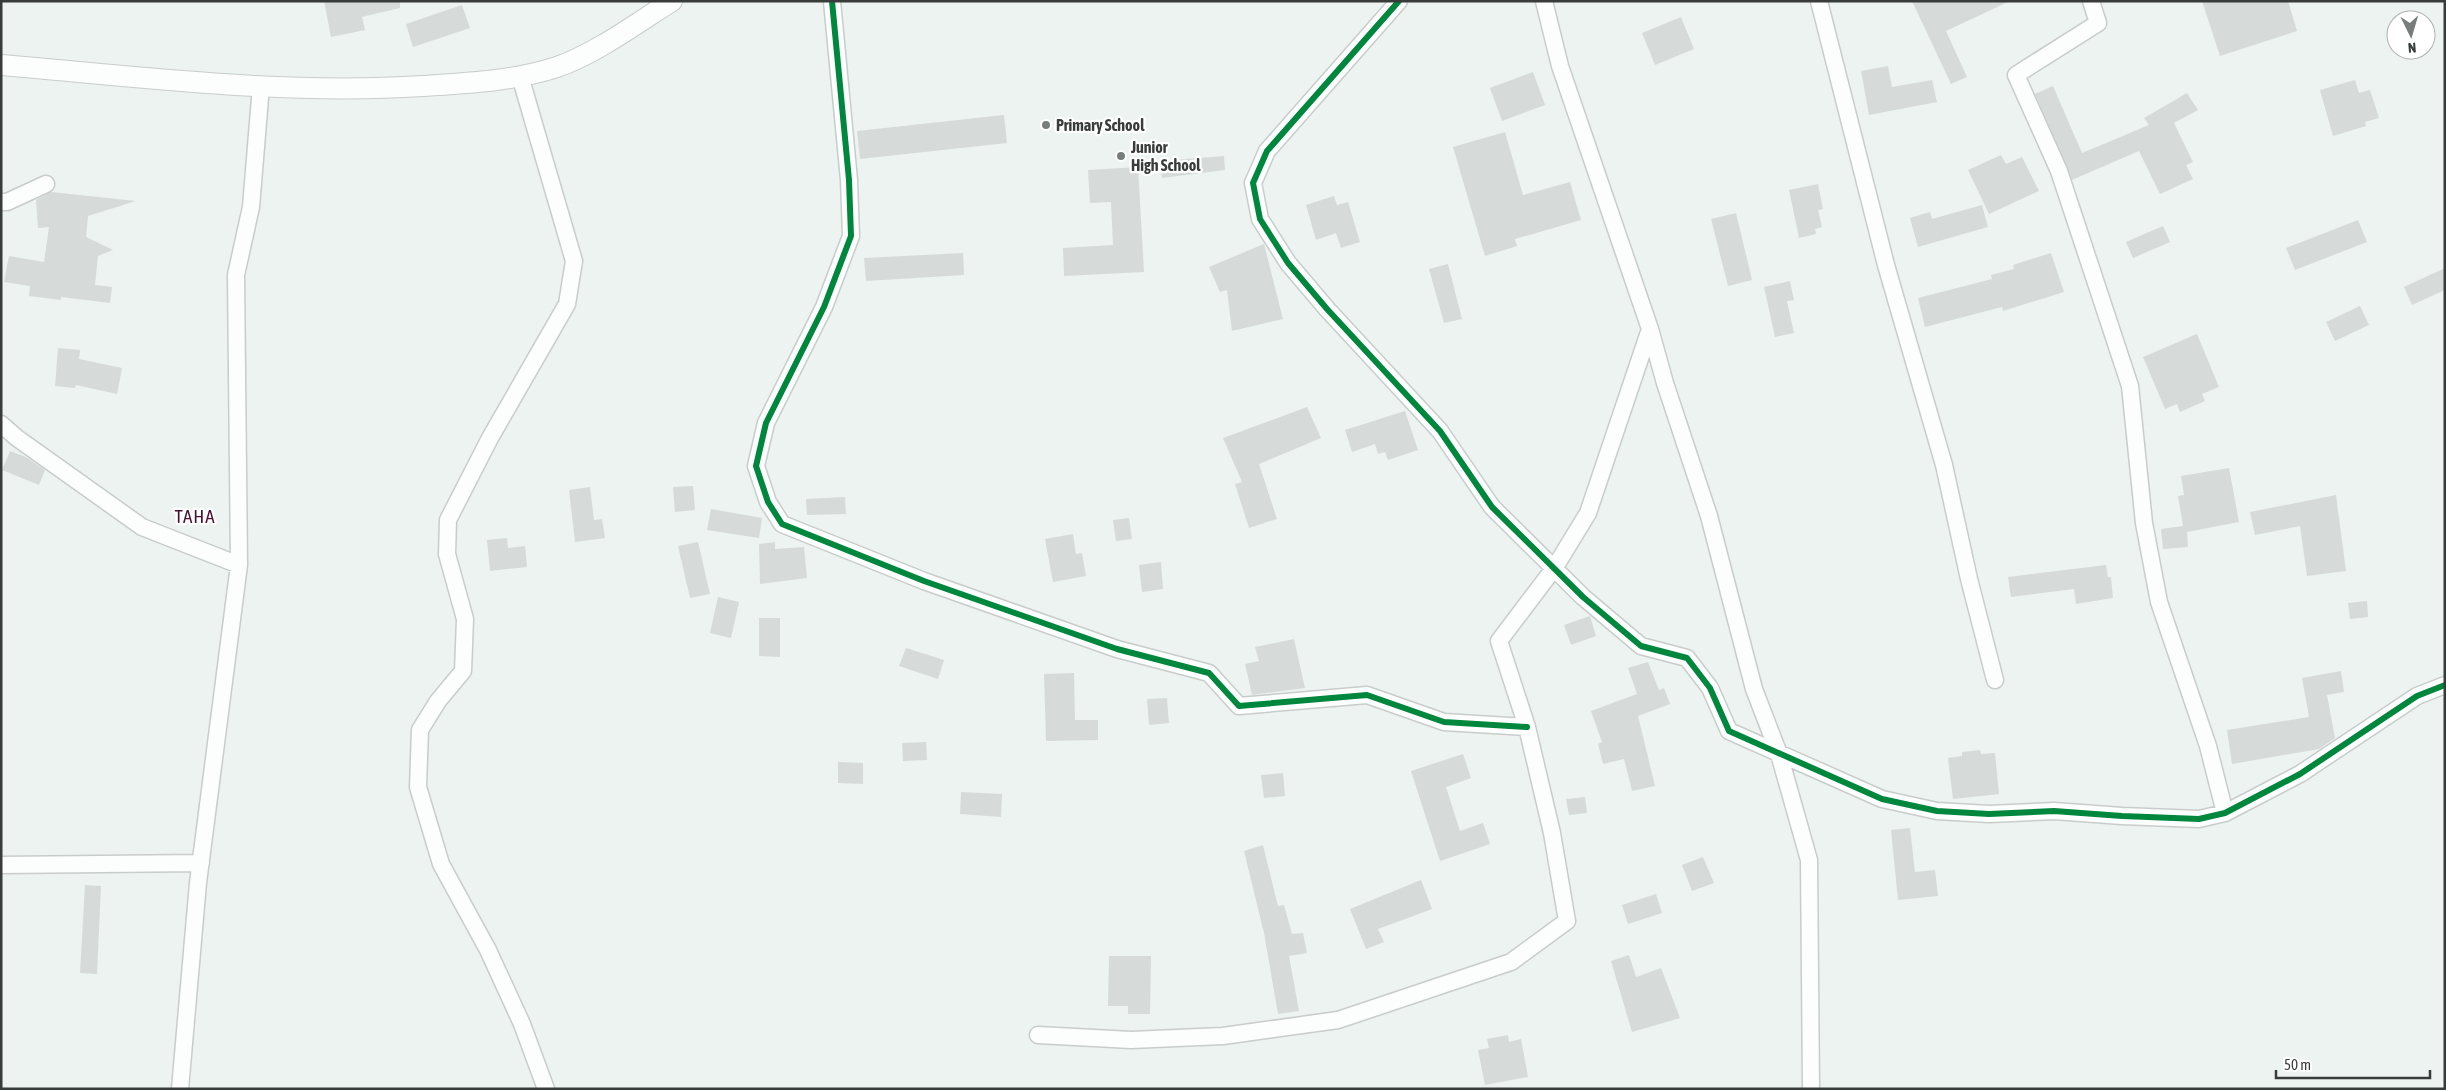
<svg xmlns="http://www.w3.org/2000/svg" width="2446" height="1090" viewBox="0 0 2446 1090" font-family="'Asap Condensed',sans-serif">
	<rect width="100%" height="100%" fill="#ecf3f0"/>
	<!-- building -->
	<path fill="#d6dbd9" d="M324 1H400V8L362 17 365 30 331 37Z
		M1912 1H2010L1946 31 1967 77 1951 84Z
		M2202 1H2288L2297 31 2220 56Z
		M462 5 470 28 413 47 406 24Z
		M1681 17 1694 49 1655 65 1642 33Z
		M1888 66 1892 87 1932 80 1937 102 1869 115 1861 71Z
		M1533 72 1545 105 1502 121 1490 88Z
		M2355 80 2359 93 2370 90 2379 118 2365 122 2366 126 2333 136 2320 90Z
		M2053 86 2082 153 2149 125 2144 118 2187 93 2198 110 2174 123 2193 162 2186 165 2193 179 2160 194 2139 151 2072 180 2035 94Z
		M1004 115 1007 143 860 159 857 131Z
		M1505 132 1523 195 1570 182 1581 220 1515 239 1517 246 1485 256 1453 147Z
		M2001 155 2006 164 2022 157 2039 191 1989 214 1968 170Z
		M1224 156 1225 170 1162 178 1160 161Z
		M1138 167 1144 272 1064 276 1063 248 1113 245 1111 202 1090 203 1088 170Z
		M1818 184 1823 209 1818 210 1822 227 1815 229 1816 234 1799 238 1789 190Z
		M51 192 136 201 88 216 86 237 113 250 98 256 95 285 112 287 110 303 61 297V300L29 296 30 286 4 282 9 256 44 262 49 227 38 228 36 200Z
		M1334 196 1337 205 1348 202 1360 242 1341 248 1336 233 1316 240 1306 205Z
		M1982 205 1988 227 1918 247 1910 218 1930 212 1932 219Z
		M1736 213 1752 280 1728 286 1711 219Z
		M2358 220 2367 242 2295 270 2286 248Z
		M2163 226 2170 242 2133 258 2126 242Z
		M1264 244 1283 319 1232 331 1227 290 1220 292 1209 267Z
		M963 253 964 275 866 281 864 258Z
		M2051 253 2064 292 2003 311 2002 307 1925 327 1918 298 1992 279 1991 275 2014 269 2013 265Z
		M1448 264 1462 319 1444 323 1429 269Z
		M2445 268V290L2412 305 2404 287Z
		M1790 281 1794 300 1787 301 1794 333 1775 337 1764 287Z
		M2360 306 2369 325 2335 341 2326 322Z
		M2197 334 2219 387 2202 394 2205 401 2180 412 2177 404 2165 409 2143 357Z
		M58 348 80 350 79 359 122 368 117 394 76 385 75 388 55 386Z
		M1307 407 1321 438 1259 464 1277 519 1249 528 1235 484 1242 482 1223 438Z
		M1405 411 1418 450 1388 460 1385 452 1378 454 1375 444 1352 452 1345 430Z
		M10 451 26 457 45 470 39 485 2 470Z
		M2229 468 2239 522 2187 532 2188 547 2163 549 2161 529 2183 526 2178 496 2184 495 2181 476Z
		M693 486 695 510 675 512 673 487Z
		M590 487 594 520 602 519 605 538 575 542 569 490Z
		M2336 495 2346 571 2307 576 2300 526 2255 535 2250 512Z
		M845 497 846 514 807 515 806 499Z
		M711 509 762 518 759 538 707 530Z
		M1129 518 1132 539 1116 541 1113 520Z
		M1073 534 1076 554 1082 553 1086 576 1053 582 1045 539Z
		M507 538 508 548 525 546 527 567 490 571 487 540Z
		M698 542 710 594 690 598 678 546Z
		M775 542V549L804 547 807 578 760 584 759 544Z
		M1161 562 1163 589 1142 592 1139 565Z
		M2106 565 2108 577H2111L2113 598 2076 604 2074 589 2011 597 2008 577Z
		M718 597 739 602 731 638 710 633Z
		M2367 601 2368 617 2350 619 2348 603Z
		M1590 616 1596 636 1571 645 1564 625Z
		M759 618H780V657L759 656Z
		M1294 639 1305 688 1252 695 1245 664 1259 661 1255 647Z
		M906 648 944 660 938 679 899 666Z
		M1648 662 1659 690 1664 688 1670 704 1638 716 1655 786 1632 791 1624 759 1603 764 1598 744 1602 742 1591 711 1637 694 1628 668Z
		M2341 671 2344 692 2327 695 2335 738 2319 749 2232 764 2227 730 2309 717 2302 678Z
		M1074 673 1075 720H1098V740L1046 741 1044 674Z
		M1167 698 1169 723 1149 725 1147 699Z
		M926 742 927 760 903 761 902 743Z
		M1980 750 1981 754 1995 753 1999 794 1953 799 1948 758 1962 756V752Z
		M1463 754 1471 778 1446 787 1460 831 1483 823 1490 844 1440 861 1411 771Z
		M838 762 863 763V784L838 783Z
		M1283 773 1285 796 1264 798 1261 775Z
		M961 792 1002 794 1001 817 960 814Z
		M1585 797 1587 813 1569 815 1566 799Z
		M1910 828 1915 872 1935 870 1938 896 1898 900 1891 830Z
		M1263 845 1278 906 1284 905 1292 934 1303 933 1307 953 1289 956 1299 1011 1278 1014 1264 933 1244 851Z
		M1703 857 1714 883 1692 891 1682 865Z
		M1421 880 1432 909 1378 929 1384 942 1366 949 1350 909Z
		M85 885 101 886 97 974 80 973Z
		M1656 894 1662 913 1628 924 1622 905Z
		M1629 955 1636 977 1661 968 1680 1018 1632 1032 1611 961Z
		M1109 956H1151L1150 1014H1128V1006H1108Z
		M1508 1035 1509 1042 1521 1039 1528 1077 1485 1085 1478 1050 1489 1048 1487 1039Z"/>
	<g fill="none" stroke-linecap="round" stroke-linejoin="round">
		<defs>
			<path id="minor" d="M832 1 849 180 851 236 824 307 766 423 756 466 768 502 782 524 924 581 1117 649 1209 673 1239 706 1367 695 1444 722 1527 727
				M1399 1 1267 151 1253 183 1260 219 1288 263 1327 309 1440 431 1492 507 1583 597 1641 646 1687 658 1710 688 1729 731 1882 799 1937 811 1989 814 2054 811 2122 816 2199 819 2225 813 2300 774 2417 696 2445 685
				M1544 1 1560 66 1650 329 1665 383 1709 516 1754 689 1779 754 1809 860 1811 1089
				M1819 1 1886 265 1944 465 1969 579 1995 680
				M2091 1 2098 23 2016 75 2059 171 2130 386 2144 523 2159 602 2208 746 2225 813
				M520 76 574 261 567 304 490 438 448 520 447 554 465 619 463 671 438 701 420 730 418 787 441 864 488 950 522 1024 546 1089
				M1 202H7L46 184
				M1 424 17 438 142 527 239 565
				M1 865 201 863
				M1038 1035 1131 1040 1223 1036 1338 1020 1511 962 1567 921 1552 833 1527 727 1499 641 1555 567 1588 513 1650 329
				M180 1089 198 883 239 565 236 275 251 207 261 86"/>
			<path id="tertiary" d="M1 65C142 77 282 95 423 86 468 83 514 81 557 67 595 54 637 23 672 1"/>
		</defs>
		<!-- minor casing -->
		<use href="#minor" stroke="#c8cdcb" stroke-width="19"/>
		<!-- tertiary casing -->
		<use href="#tertiary" stroke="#c8cdcb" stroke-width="22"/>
		<!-- minor -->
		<use href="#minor" stroke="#fcfdfd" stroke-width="16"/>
		<!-- tertiary -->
		<use href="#tertiary" stroke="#fcfdfd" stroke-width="20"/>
		<defs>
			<path id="cycleway" d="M832 1 849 180 851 236 824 307 766 423 756 466 768 502 782 524 924 581 1117 649 1209 673 1239 706 1367 695 1444 722 1527 727
				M1399 1 1267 151 1253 183 1260 219 1288 263 1327 309 1440 431 1492 507 1583 597 1641 646 1687 658 1710 688 1729 731 1882 799 1937 811 1989 814 2054 811 2122 816 2199 819 2225 813 2300 774 2417 696 2445 685"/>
		</defs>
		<!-- cycleway casing -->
		<use href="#cycleway" stroke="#fff" stroke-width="9"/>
		<!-- cycleway -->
		<use href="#cycleway" stroke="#00873e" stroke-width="6"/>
	</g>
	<!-- markers -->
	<g fill="#777d7a" stroke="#fff" stroke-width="2">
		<circle cx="1046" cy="125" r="5"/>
		<circle cx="1121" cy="156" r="5"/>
	</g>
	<g text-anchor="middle" stroke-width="4.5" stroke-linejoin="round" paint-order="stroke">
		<!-- poi labels -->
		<g font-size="16" font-weight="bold" fill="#383d3b" stroke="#fff" text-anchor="start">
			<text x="1056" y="131">Primary School</text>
			<text x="1131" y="153">Junior<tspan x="1131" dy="18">High School</tspan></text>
		</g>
		<!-- quarter labels -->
		<g font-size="19" letter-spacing="1" fill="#4c0f35" stroke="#fff">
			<text x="195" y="523">TAHA</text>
		</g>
	</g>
	<!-- border -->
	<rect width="2446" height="1090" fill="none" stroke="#383d3b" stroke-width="5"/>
	<!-- north arrow -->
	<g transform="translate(2411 35) rotate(175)"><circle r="24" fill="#ffffff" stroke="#afb1b1"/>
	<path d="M0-4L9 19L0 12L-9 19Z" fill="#777d7a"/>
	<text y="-8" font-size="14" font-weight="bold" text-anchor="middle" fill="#383d3b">N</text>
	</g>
	<!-- scale -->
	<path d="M2276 1070v8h154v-8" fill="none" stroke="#383d3b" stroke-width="2.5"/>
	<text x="2284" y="1070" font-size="15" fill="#383d3b" stroke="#ffffff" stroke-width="4" paint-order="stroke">50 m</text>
</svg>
